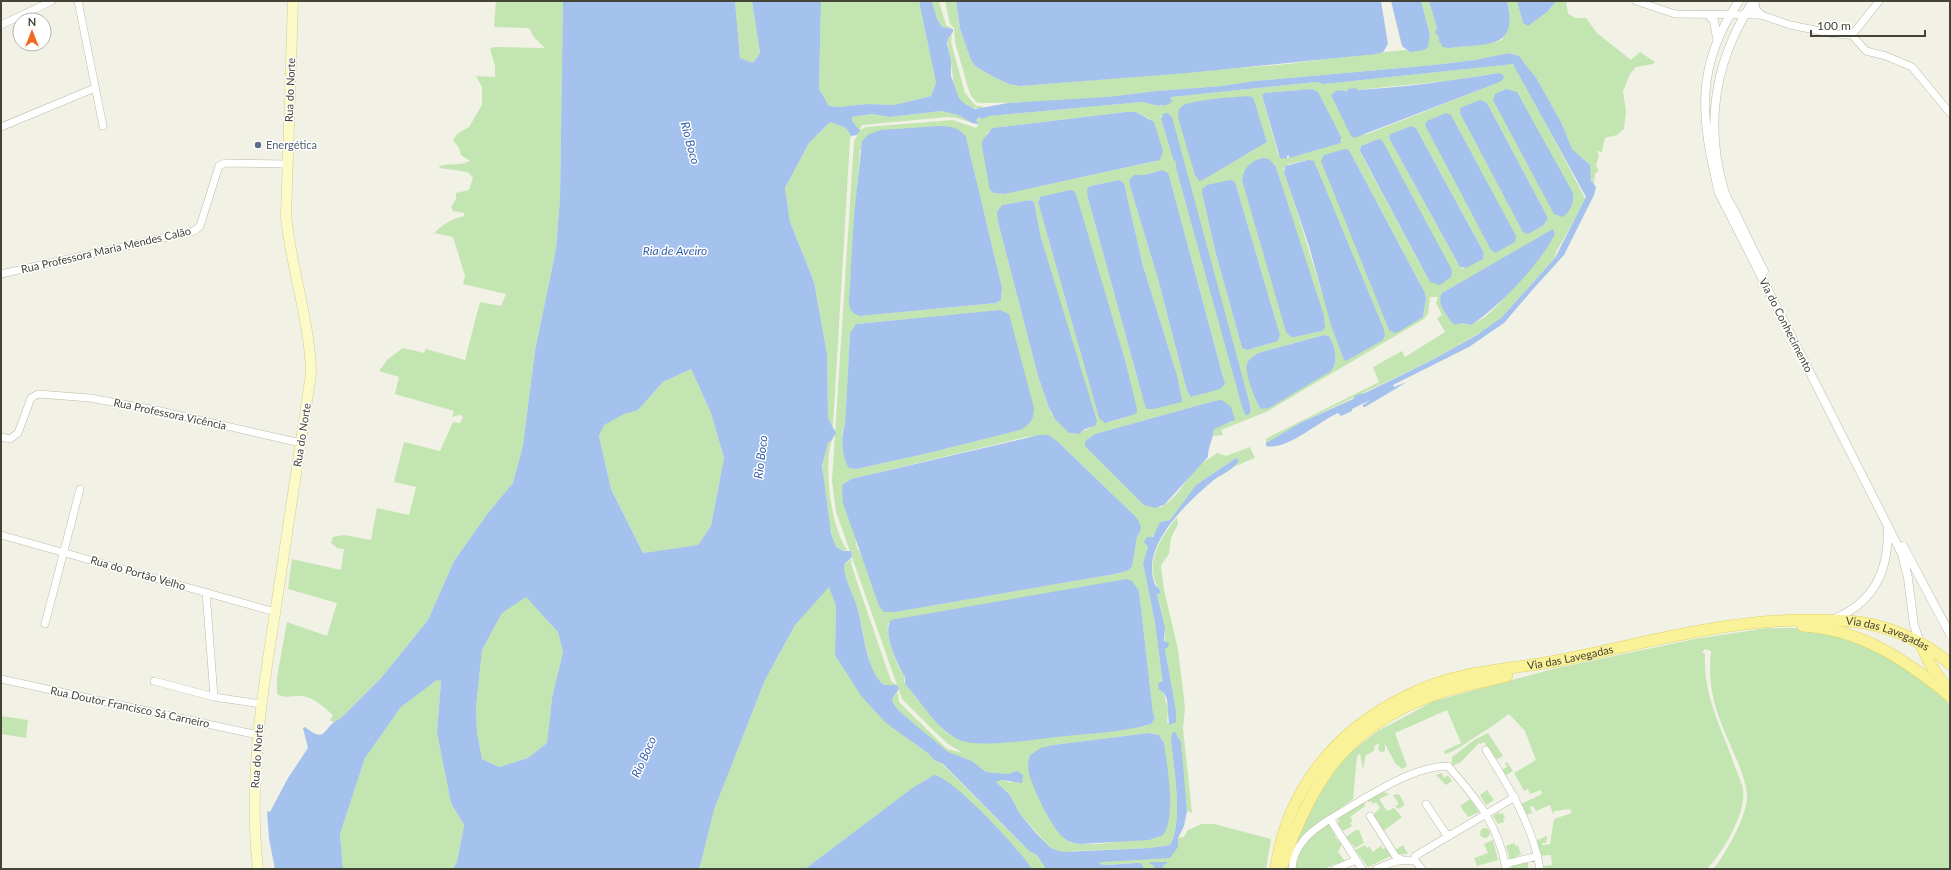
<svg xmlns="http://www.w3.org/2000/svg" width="1951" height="870" viewBox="0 0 1951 870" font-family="Lato,sans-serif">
	<rect width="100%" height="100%" fill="#f2f1e6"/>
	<!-- green -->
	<path fill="#c3e5b1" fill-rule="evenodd" d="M496 1H563L560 198 556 249 535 351 523 445 513 483 488 513 454 561 428 620 382 677 341 718 333 722 330 720 333 715C326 709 317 700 307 697 297 694 286 700 277 694V677L287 622 327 636 337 603 288 589 292 559 341 570 344 549 337 548 331 543 333 537 344 535 371 540 377 508 409 515 416 487 394 482 404 442 440 451 453 422 460 423 463 416 459 415 452 417 454 411 395 394 399 377 379 371 388 359 403 348 424 353 426 349 465 360 480 302 501 306 506 294 463 284 465 276 453 237 434 233C444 224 451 219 464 216V213L453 211 451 207 456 199V193L469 190 473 178 468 172 440 168 439 166C450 163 460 166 470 161L461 155 459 148 453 140 457 134 469 127 482 105V87L476 76 495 77V66L490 49 494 47 545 48 534 37 529 28 494 27Z
		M735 1H752L760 53 753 63 740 58Z
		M821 1H919L936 83 931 96 894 105 867 104 839 107 829 106 819 89Z
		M932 1H939L946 25 953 29 942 27 937 19Z
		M945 1H956L960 29 971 60 975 66 994 77 1009 84 1020 86 1287 64 1383 52 1406 50 1410 52 1428 37 1430 33 1421 1H1429L1437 28 1439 41 1449 48 1497 42 1503 39 1509 10 1507 1H1517L1523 23 1548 11 1556 1H1566L1568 14 1576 18H1586L1597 33 1631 60 1640 52 1655 62 1653 64 1636 67 1630 74 1623 91 1626 111 1624 129 1617 135 1605 138 1602 152 1597 151 1599 155 1596 166 1599 170 1595 174 1594 184 1590 177V165L1572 149 1562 124 1537 79 1519 56 1510 53 1475 60 1434 65 1255 81 1222 86 1157 91 1107 97 1047 102 981 103 976 102 970 94 967 84 955 42 954 28 950 24Z
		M952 35 951 42 965 93 976 106H983L981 108C954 111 953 80 951 61 950 54 947 47 948 39Z
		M1512 64 1516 67 1586 200 1556 252 1555 258 1501 318 1490 327 1434 359 1300 423 1266 443V439L1269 437 1379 382 1373 367 1402 351 1405 357 1445 332 1437 318 1442 315 1436 303 1438 297H1430L1428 314 1424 319 1268 411 1221 430 1223 435 1213 436 1214 429 1216 426 1233 422 1214 401 1095 434 1085 441 1160 508C1175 500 1184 483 1194 471 1201 463 1209 459 1217 453L1226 456 1250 447 1255 458 1233 467 1238 460 1236 458 1196 485 1170 520 1160 522 1157 530 1147 544 1148 547 1143 563 1155 623 1162 677 1159 690 1163 692 1168 709 1167 723 1173 724 1176 711 1165 649V627L1157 593H1161C1142 565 1159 540 1177 517L1178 524 1171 538 1169 554 1161 565 1164 590 1178 649 1185 708 1183 728 1192 813 1187 811 1171 738C1173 765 1184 822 1170 845L1150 848 1072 851 1071 852H1062L1051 848 1020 814 1009 794 996 782 1002 780 1011 783 1017 771 1008 774 986 772 972 761 948 753 899 711 893 703 892 699 898 692 899 702 947 749 963 753 948 744 936 733 902 699 898 687C891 687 883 687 878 681 868 668 863 626 858 609 853 595 844 580 844 565L852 559 851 564 891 681 897 685 836 512 832 481 854 141 859 133 852 121V117L872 114 890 117 941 111 958 115 972 123 957 118 948 117 862 125 860 130 866 127 953 120 976 128 979 123 976 121 980 117 989 116 1142 102 1161 106 1170 103V97L1316 82 1324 84ZM1498 73 1500 82 1365 135 1333 93 1343 90 1346 92 1348 89H1356V90L1447 81ZM1300 90 1342 140 1341 143 1284 159 1278 154 1262 95 1265 93ZM1248 96 1252 97 1267 142 1203 180 1189 103ZM1487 103 1548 218 1544 225 1528 234ZM1126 112H1136L1150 119 1156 161 1005 194 994 193 986 134 992 128ZM1170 114 1249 401 1251 410 1246 415 1176 168V162L1173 159 1161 119V116ZM1411 126 1416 128 1484 253V256L1463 269 1460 267 1389 138 1390 134ZM966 137 1002 288 1001 300 996 303 860 316 849 299 860 150ZM1378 139 1430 282 1360 152 1361 146ZM1349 150 1425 293 1426 299 1423 317 1389 330 1381 307ZM1308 160 1341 226 1384 329 1385 336 1344 360C1322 297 1304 232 1283 168L1289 164ZM1276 167 1325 323 1322 331 1295 337ZM1162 170 1171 183 1223 376 1205 393 1191 397 1187 391 1158 279 1130 186 1129 180 1134 175H1145ZM1119 180 1124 183 1143 266 1177 375 1182 399 1145 406 1088 198 1090 186ZM1235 182 1280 335 1278 341 1247 350 1242 348 1216 254 1202 193 1204 187ZM1073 190 1125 360 1133 415 1110 422 1099 418 1038 202V199ZM1030 200 1034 202 1041 238 1095 426C1088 428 1082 433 1074 434L1051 414 1049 408 1038 376 998 222 1002 205ZM1548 233C1530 259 1502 313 1472 324 1467 327 1463 322 1458 323L1442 293ZM993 311 1020 430 937 451 857 469 843 454 842 432 845 425 850 333 856 324ZM1324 335 1329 336 1332 341 1336 359 1259 407 1247 368 1258 353ZM1049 435 1058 442 1136 517 1140 532 1137 537 1132 567 1127 571 1115 574 895 612 857 548 846 482 851 479 1026 437ZM1139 591 1153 713 1155 718 1151 724 1145 726 1018 741 977 743 960 740 947 733 933 719 904 682 905 675C896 668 886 634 888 623ZM1149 733C1156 733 1161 736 1164 743L1170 808 1166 830C1135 838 1101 849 1069 842 1056 821 1022 780 1030 755L1053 745Z
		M830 122 846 128 851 136 850 139 833 427 828 418 827 354 814 282 790 222 785 188 809 143Z
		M691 369 711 413 724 458 711 526 698 545 643 553 611 489 599 436 603 425 624 414 638 410 663 382Z
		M832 440C823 467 831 527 847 550L843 551 836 547C829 529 820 484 823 464 824 457 826 450 828 443Z
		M829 586 836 606 835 655 912 742 929 754 934 760 942 764 1029 851 1037 855 1046 869H1032L1017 850 958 791 928 778 805 869H698L701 863 714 810 765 680 795 625Z
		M526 596 558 632 563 652 552 698 547 743 528 758 499 767 482 759 477 732 476 708 482 650 502 613Z
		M1767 628C1780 629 1793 627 1807 629 1860 635 1914 665 1950 705V869H1713C1725 856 1747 815 1747 798 1747 782 1739 765 1733 751 1717 714 1707 692 1711 651L1705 649 1702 652 1705 654C1703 697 1722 728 1735 767 1738 775 1742 783 1743 790 1747 812 1722 854 1707 869H1543V866L1552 865 1551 855 1541 856 1535 841 1547 836 1546 843H1542V845L1550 844 1554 819 1572 813 1570 809 1555 811 1553 814 1550 805 1536 811 1533 806 1530 807 1532 813 1525 815 1521 804 1542 794 1541 790 1530 794 1528 789 1524 791 1514 773 1536 760 1525 731 1509 714C1497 723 1485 731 1472 739 1463 745 1456 751 1445 754L1444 751 1461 743 1447 710 1395 733 1407 766 1402 769 1395 763 1385 744V751L1383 752 1379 751 1378 747 1380 744 1375 745 1374 751 1366 755 1363 769 1360 754 1357 756 1353 799 1333 813 1329 821 1336 838 1342 844 1338 852 1344 860H1356L1334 864 1325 869H1287L1299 832 1320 790 1348 754 1378 731 1434 701 1557 668 1695 639Z
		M437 680 441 681 437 733 451 803 464 825 457 862 453 869H343L340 834 365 758 401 707Z
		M1 716 28 720 26 738 1 734Z
		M1488 733 1503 756 1495 760 1484 742 1480 744 1479 743 1461 762 1452 766V757L1474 740Z
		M1507 762 1513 771 1505 776 1501 770 1507 767 1505 763Z
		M1442 773 1444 778 1448 775 1452 781 1446 785 1436 775Z
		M1487 790 1494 800 1486 805 1480 795Z
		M1383 792 1390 794 1379 799 1387 811 1394 808 1402 817 1382 832 1372 816 1380 808 1376 802 1373 804 1371 801 1368 802 1367 800Z
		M1399 794 1405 805 1398 809 1395 806 1399 804 1393 795Z
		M1470 799 1479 812 1468 817 1460 806Z
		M1364 802 1365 806 1350 817 1353 821 1350 823 1352 826 1343 831 1338 825 1339 817Z
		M1499 812 1500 814 1503 813 1505 818 1503 819 1504 822 1498 824 1493 816Z
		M1202 824H1214L1271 839 1266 869H1164L1163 865 1166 862 1153 865 1155 869H1145L1141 863H1137L1103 865 1100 864 1101 862 1178 847V838L1184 837 1188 830Z
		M1480 833a5 5 0 1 1 10 0a5 5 0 1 1-10 0Z
		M1356 830H1359L1364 843 1355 848 1346 837Z
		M1493 840 1498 860 1477 866 1474 858 1488 853 1484 844Z
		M1514 843 1516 846 1518 845 1521 855 1516 856 1517 859 1510 860 1506 846Z
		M1365 845 1367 848 1369 846 1373 852 1382 845V849L1388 847 1393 855 1368 867 1355 850Z
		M1403 845 1408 854H1397L1394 851Z
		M1525 862 1528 863V869H1512V865Z"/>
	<!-- water -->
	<path fill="#a5c1ed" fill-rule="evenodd" d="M563 1H735L740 58 753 63 760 53 752 1H821L819 89 829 106 839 107 867 104 894 105 931 96 936 83 919 1H932L937 19 942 27 953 29V32L948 39 947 44 951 60V76L959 98 965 104 975 109 1008 103 1107 97 1157 91 1222 86 1255 81 1434 65 1475 60 1509 53 1519 56 1537 79 1562 124 1572 149 1590 165 1591 180 1596 187 1594 195 1564 255 1534 288 1504 323 1469 347 1393 385 1394 387 1407 382 1365 407H1363V405L1370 400 1352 409V411L1341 416 1338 413C1318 422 1286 451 1266 446V443L1300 423 1353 399 1356 395 1365 393 1434 359 1477 335 1501 318 1555 258 1586 197 1513 64 1324 84 1316 82 1171 97 1170 99 1173 100C1165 110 1153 104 1142 102L989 116 982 119 979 117 976 121 979 123 977 124 972 123 958 115 941 111 890 117 872 114 852 117V121L860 131 857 135 851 136 846 128 830 122 809 143 785 188 790 222 814 282 827 354 828 418 836 433 832 440 828 443 822 466 831 533 836 547 843 551H851C854 559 849 559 844 565 844 580 854 595 858 610 864 631 866 671 884 685H897L899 689 892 699 893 703 899 711 948 752 972 761 986 772 1008 774 1017 771 1023 775 1022 783 1002 780 996 782 1009 794 1020 814 1036 833 1051 848 1062 852 1150 848 1170 845C1184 822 1173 765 1171 738L1173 732H1175L1181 742 1187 811 1184 826 1178 838V847L1170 858 1101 862 1100 864 1104 865 1137 863H1141L1145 869H1046L1037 855 1029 851 943 764 934 760 929 754 886 723 862 697 835 655 836 606 829 587 795 625 765 680 714 810 701 863 698 869H453L457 862 464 825 451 803 437 733 441 681 437 680 401 707 365 758 340 834 343 869H275L269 839 267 811 270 812 288 778 308 748 303 728 305 727C328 745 321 727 341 718L382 677 428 620 454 561 488 513 513 483 523 445 535 351 556 249 560 198ZM691 369 711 413 724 458 711 526 698 545 643 553 611 489 599 436 604 425 624 414 638 410 663 382ZM526 597 558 632 563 652 552 698 547 743 528 758 499 767 482 759 477 732 476 708 482 650 502 613Z
		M956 1H1381L1388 44 1383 52 1376 54 1187 73 1020 86 1009 84 994 77 975 66 971 60 960 29Z
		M1391 1H1421L1430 34 1428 47 1424 50 1410 52 1402 46Z
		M1429 1H1507C1519 51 1487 43 1449 48L1443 47 1439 41 1438 35 1435 33 1437 28Z
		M1517 1H1556L1548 11 1528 26 1523 23Z
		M1498 73 1503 75 1504 78 1500 82 1354 138 1351 136 1331 95 1336 91 1343 90 1346 92 1348 89 1356 88 1357 90C1405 87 1451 81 1498 73Z
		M1312 89 1318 92 1341 137V143L1289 158V155L1287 156V159L1280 158 1262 95 1265 93Z
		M1506 89 1517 92 1573 193C1574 203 1571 211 1563 217L1554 214 1493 100 1495 94Z
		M1248 96 1252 97 1254 100 1267 142 1203 180 1199 181 1195 175 1179 121C1178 116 1177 110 1182 106 1189 100 1236 97 1248 96Z
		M1480 100 1487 103 1548 218 1544 225 1528 234 1523 232 1460 113V108Z
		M1126 112H1136L1154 122 1163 151 1160 160 1005 194 994 193 990 190 982 147V141L992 128Z
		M1168 113 1172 117 1249 401 1251 410 1249 415H1246L1243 410 1176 168V162L1173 159 1161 119 1163 114Z
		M1446 113 1451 115 1516 236 1515 242 1497 252 1495 253 1491 250 1425 125 1427 121Z
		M940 126C952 127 959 127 966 137L1002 288 1001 300 996 303 860 316C851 313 849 309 849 299L854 216 862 141 869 134 881 130Z
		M1411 126 1416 128 1484 253 1483 259 1466 268 1460 267 1389 138 1390 134Z
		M1378 139 1382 140 1452 270 1451 277 1440 285 1430 282 1360 151 1361 146Z
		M1345 149 1349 150 1425 293 1426 299 1423 317 1398 332 1394 333 1389 330 1321 161 1324 155Z
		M1262 158 1269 159 1276 167 1324 316 1325 327 1322 331 1295 337H1291L1286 332 1242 180C1244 167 1250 162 1262 158Z
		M1308 160 1314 161 1316 166 1384 329 1385 336 1383 340 1346 361 1344 360 1331 325 1309 246 1284 172 1285 166Z
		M1162 170 1168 173 1171 183 1225 384 1220 389 1191 397 1187 391 1158 279 1130 186 1129 180 1134 175H1145Z
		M1119 180 1124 183 1143 266 1177 375 1182 399V402L1153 409H1147L1145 406 1088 198 1087 189 1090 186Z
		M1230 180 1235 182 1280 335 1278 341 1247 350 1242 348 1216 254 1202 193V189L1207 185Z
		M1070 190H1073L1076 194 1125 360 1137 409V413L1133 415 1105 423 1099 418 1038 202 1040 197Z
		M1030 200 1034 202 1041 238 1097 421 1095 426 1085 429 1079 434 1069 433 1055 419 1049 408 1038 376 998 222 997 212 1002 205Z
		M1553 229 1555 234C1540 264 1499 307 1471 325L1461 323 1455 325C1447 317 1436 303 1442 293Z
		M1000 310 1009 314 1034 408C1034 419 1030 425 1020 430L937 451 857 469 849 468C842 460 840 434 845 425L850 333 856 324Z
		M1324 335 1329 336C1335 346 1339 361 1331 371L1269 408 1261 409C1256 403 1244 372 1247 364 1249 359 1254 356 1258 353Z
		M1222 400 1231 407 1235 420 1214 429C1213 439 1208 447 1208 457L1164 505 1155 508 1144 505 1085 446V441L1095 434 1214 401Z
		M1039 435H1049L1058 442 1136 517 1141 526 1140 532 1137 537 1132 567 1127 571 1115 574 895 612H884L879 606 843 503 842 485 851 479Z
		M1236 458 1239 460C1235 469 1222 474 1215 479 1191 499 1152 535 1152 568 1152 573 1153 582 1156 586 1159 589 1160 589 1161 593L1157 594 1165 627 1164 641 1169 643 1168 647 1165 649 1176 711V722L1169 725 1167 699 1163 692 1159 690 1158 684 1162 681V677L1155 623 1143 563 1148 547 1144 542 1147 537H1153L1160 522 1170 520 1196 485Z
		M1127 579 1132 581 1139 591 1153 713 1155 718 1151 724C1124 732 1094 733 1066 736 1042 738 980 749 960 740 936 730 922 702 905 684 905 681 906 677 904 675 897 664 882 631 891 620Z
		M1149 733 1159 735 1164 743C1167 767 1177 815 1163 835L1149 840 1080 844C1074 843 1068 842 1063 837 1053 830 1035 792 1031 780 1028 772 1027 763 1030 755L1041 748 1053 745Z
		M934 775C954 778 1020 850 1032 869H805L914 787Z
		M1150 862H1167V864L1163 865 1164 869H1155L1153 865 1150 864Z"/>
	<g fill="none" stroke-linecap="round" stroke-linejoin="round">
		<defs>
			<path id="minor" d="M78 1 103 126
				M1636 1 1675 14 1761 15 1790 25 1835 34 1852 35 1879 1
				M1 25 52 1
				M1852 35 1866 51 1886 56 1912 67 1950 113
				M1 127 95 88
				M1 274 194 231 200 226 219 166 225 163 287 164
				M1 437 10 439 18 433 31 398 38 394 90 398 156 410 301 443
				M1 535 275 612
				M206 592 214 697 261 704
				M45 624 80 489
				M1 679 258 735
				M154 681 214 697
				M1486 750C1509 787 1533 826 1540 869
				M1426 804 1446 834 1450 835
				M1370 816 1396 857 1403 860
				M1415 861V856L1515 797
				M1505 864 1538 856
				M1292 869C1293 845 1312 830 1330 819
				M1335 869 1356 860
				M1362 869 1330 819C1362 800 1411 766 1448 766 1476 798 1499 825 1506 869
				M1376 869C1392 862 1398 859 1415 861L1422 869"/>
			<path id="tertiary" d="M1739 1C1694 67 1701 119 1719 193L1902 554 1908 578 1914 625 1920 643
				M1753 1C1715 60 1704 122 1724 190 1726 198 1732 206 1736 214 1745 233 1754 252 1764 271
				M1754 1 1756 10 1761 15
				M1709 15 1714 21 1717 38
				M1903 546 1950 634
				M1834 619C1874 602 1888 572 1888 530"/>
			<path id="secondary" d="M258 869C248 781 262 694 276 607 287 530 299 452 311 374 310 320 291 269 286 216L293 1"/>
			<g id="primary">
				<path d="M1803 626C1861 629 1907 661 1950 696"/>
				<path d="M1920 643 1930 664 1947 689"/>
				<path d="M1282 866C1311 781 1347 725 1436 694 1459 686 1484 682 1507 676"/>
				<path id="s1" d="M1276 869C1283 808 1320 750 1372 716 1388 705 1407 695 1424 688 1465 671 1513 669 1556 661 1643 644 1729 618 1818 620 1835 620 1853 620 1869 624 1898 630 1928 644 1950 664"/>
			</g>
		</defs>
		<!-- minor casing -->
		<use href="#minor" stroke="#bdbba9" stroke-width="8"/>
		<!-- tertiary casing -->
		<use href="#tertiary" stroke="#bdbba9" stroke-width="9"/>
		<!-- secondary casing -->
		<use href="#secondary" stroke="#d1cd98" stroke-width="11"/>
		<!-- primary casing -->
		<use href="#primary" stroke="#ded368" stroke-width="12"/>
		<!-- minor -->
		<use href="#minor" stroke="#fff" stroke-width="7"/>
		<!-- tertiary -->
		<use href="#tertiary" stroke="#fff" stroke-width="8"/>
		<!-- secondary -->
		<use href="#secondary" stroke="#fcfac7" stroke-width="10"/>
		<!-- primary -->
		<use href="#primary" stroke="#faf298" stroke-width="11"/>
	</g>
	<!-- markers -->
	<circle fill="#5c6f8a" stroke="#fff" stroke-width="1.5" cx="258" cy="145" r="4"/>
	<g text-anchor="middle" stroke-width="3" stroke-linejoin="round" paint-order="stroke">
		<!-- street labels -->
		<g font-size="11" fill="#454236" stroke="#fff">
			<text transform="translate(290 90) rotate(-88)" y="4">Rua do Norte</text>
			<text transform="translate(106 250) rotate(-13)" y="4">Rua Professora Maria Mendes Calão</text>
			<text transform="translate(1786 325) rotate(63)" y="4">Via do Conhecimento</text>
			<text transform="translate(170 414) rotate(12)" y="4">Rua Professora Vicência</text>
			<text transform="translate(302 435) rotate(-81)" y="4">Rua do Norte</text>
			<text transform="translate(138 573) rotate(16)" y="4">Rua do Portão Velho</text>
			<text dy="4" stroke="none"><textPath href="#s1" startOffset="718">Via das Lavegadas</textPath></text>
			<text dy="4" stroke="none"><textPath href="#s1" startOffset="395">Via das Lavegadas</textPath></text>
			<text transform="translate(130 707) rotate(12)" y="4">Rua Doutor Francisco Sá Carneiro</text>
			<text transform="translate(257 756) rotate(-86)" y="4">Rua do Norte</text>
		</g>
		<!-- service labels -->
		<g font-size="11" fill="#4e5e75" stroke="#fff" text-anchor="start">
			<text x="266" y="149">Energética</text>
		</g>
		<!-- water labels -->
		<g font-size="12" font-style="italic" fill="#3460ac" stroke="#fff">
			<text transform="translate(690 143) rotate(75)" y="4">Rio Boco</text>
			<text x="675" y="255">Ria de Aveiro</text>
			<text transform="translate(761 457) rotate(-83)" y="4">Rio Boco</text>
			<text transform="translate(644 757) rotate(-66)" y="4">Rio Boco</text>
		</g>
	</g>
	<!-- border -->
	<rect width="1951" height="870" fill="none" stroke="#454236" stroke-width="4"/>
	<!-- north arrow -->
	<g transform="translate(32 32)"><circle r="19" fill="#ffffff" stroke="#b5b3af"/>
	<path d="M0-3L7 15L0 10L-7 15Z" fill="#f16a1f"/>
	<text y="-6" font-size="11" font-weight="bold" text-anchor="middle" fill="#454236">N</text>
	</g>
	<!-- scale -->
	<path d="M1811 30v6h114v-6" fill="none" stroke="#454236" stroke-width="2"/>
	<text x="1817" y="30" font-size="12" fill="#454236" stroke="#ffffff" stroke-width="3" paint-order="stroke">100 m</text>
</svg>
